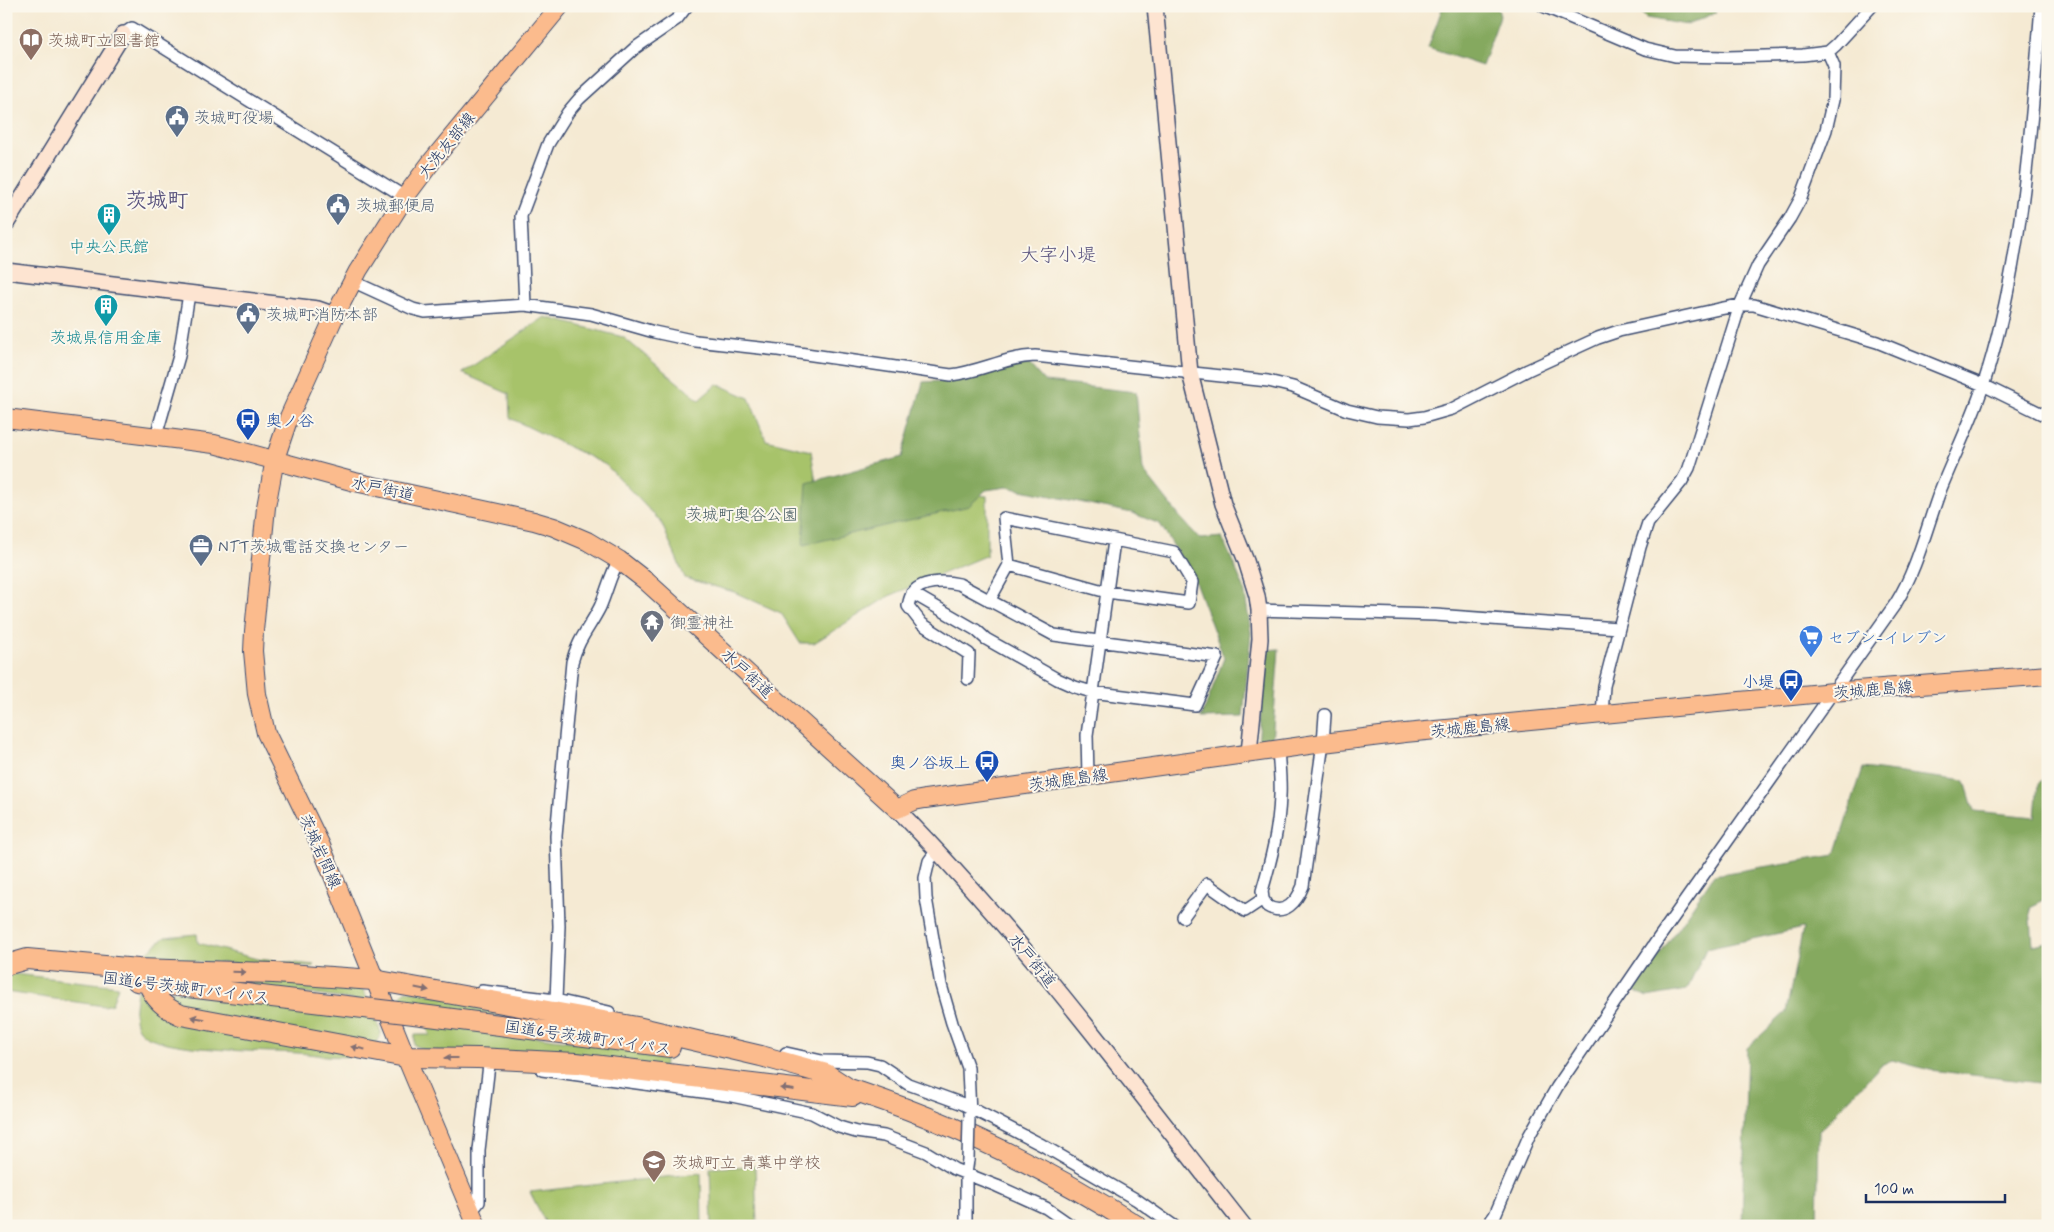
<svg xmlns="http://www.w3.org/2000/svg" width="2054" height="1232" viewBox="0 0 2054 1232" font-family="Mynerve,'Klee One',sans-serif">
	<rect width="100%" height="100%" fill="#fbf7ec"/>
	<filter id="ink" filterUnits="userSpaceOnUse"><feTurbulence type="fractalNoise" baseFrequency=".02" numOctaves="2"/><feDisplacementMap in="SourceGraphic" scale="10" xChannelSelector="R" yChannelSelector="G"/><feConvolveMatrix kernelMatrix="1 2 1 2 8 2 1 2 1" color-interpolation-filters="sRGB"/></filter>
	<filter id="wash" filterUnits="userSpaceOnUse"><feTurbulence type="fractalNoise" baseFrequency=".0096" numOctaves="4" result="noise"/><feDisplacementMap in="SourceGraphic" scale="20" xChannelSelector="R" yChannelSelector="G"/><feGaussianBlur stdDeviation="1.12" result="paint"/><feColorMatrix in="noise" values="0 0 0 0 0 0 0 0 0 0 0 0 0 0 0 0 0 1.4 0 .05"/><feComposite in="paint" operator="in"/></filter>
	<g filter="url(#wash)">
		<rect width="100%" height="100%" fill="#f5ead3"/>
		<!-- green -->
		<path fill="#a7c36a" stroke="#617964" d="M545 317 623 337 699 400 717 384 749 398 766 440 811 451 816 482 987 496V555L889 596 814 643H800L781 613 734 592 685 578 661 522 606 465 510 418 509 394 462 373Z
			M197 934 198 943 257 959 314 965 312 967 139 959 165 937Z
			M6 973 118 986 112 1004 104 1006 6 992Z
			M162 974 359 982 369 1002Z
			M156 988 374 1015 381 1032 376 1046 178 1010Z
			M137 990 143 992 151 999 363 1055C337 1059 322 1055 298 1053 269 1051 157 1052 140 1031 131 1021 136 1003 137 990Z
			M406 990 646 1032 399 1006 397 1001Z
			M425 1022 666 1054 664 1068 425 1050 414 1045 415 1035H430Z
			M755 1166 757 1226H712L710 1168Z
			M701 1173 702 1226H547L530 1192Z"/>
		<!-- forest -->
		<path fill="#85a95e" stroke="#506c5e" d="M1443 6H1497L1500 16 1482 66 1428 48Z
			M1634 6H1716L1715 13 1687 25 1646 18Z
			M1029 364 1045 382 1136 392 1143 470 1180 517 1200 539 1222 537 1244 588 1251 633 1243 717 1201 718 1224 658 1194 579 1160 524 1132 513 1007 487 986 490 969 506 803 545 807 483 902 457 923 382 976 379 1002 366Z
			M1279 649 1272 742 1258 745 1266 650Z
			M1863 768 1965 781 1974 811 2035 817 2038 783 2048 777V898L2030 907 2033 945 2048 942V1084L1930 1070 1892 1060 1881 1065 1819 1131 1817 1226H1742L1747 1048 1786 1012 1803 928 1706 949 1687 990 1647 997 1635 991 1714 875 1835 855Z"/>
	</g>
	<g filter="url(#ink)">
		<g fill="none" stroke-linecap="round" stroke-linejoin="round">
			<defs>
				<path id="street" d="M1543 6 1645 49 1675 56 1727 57 1803 55 1828 52 1836 45 1872 6
					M123 34 132 28 405 197
					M352 281 413 309 425 312 525 305 591 314 654 332 696 341 778 350 951 375C980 372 1005 357 1035 356L1268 381 1293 387 1347 410 1377 417 1409 419 1424 417 1452 409 1528 370 1598 338 1619 331 1719 309 1740 305H1754L1877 342 1983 385 2048 417
					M525 305 521 216 548 144 568 112 579 99 635 48 677 19 687 6
					M156 436 179 356 189 294
					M912 593 976 630 986 639 1057 679 1075 687 1092 692 1195 705 1217 657 1054 635 959 584C945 581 920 580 912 594 910 597 909 602 908 606L922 624 969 654 968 679
					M989 601 1009 565 1004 518 1174 552 1192 582 1189 603 1107 592 1009 565
					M1259 610 1435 615 1618 628
					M1602 714 1604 686 1640 547 1648 523 1682 481 1689 468 1740 305 1758 265 1790 218 1801 198 1826 130 1833 100 1834 66 1828 52
					M1278 749C1279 765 1281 781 1280 796 1279 829 1271 860 1262 891L1263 899 1267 906C1285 917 1297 901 1303 886L1323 743 1325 715
					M1088 776 1087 735 1114 541
					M937 850 929 861 925 878 926 898 941 985 952 1023 968 1068 970 1114
					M1183 917 1207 884 1245 911 1263 899
					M482 991 556 1000 609 1012
					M556 1000 559 926 556 836 572 662C578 639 590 627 600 607 607 591 610 575 619 560
					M786 1053 822 1061 867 1062 880 1065 908 1084 963 1104 1042 1145 1137 1200 1174 1226
					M542 1070 732 1096 812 1113 839 1127 856 1132 884 1136 926 1152 954 1169 997 1186 1046 1208 1072 1226
					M471 1212 479 1202V1150L489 1065
					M966 1226V1174L968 1160
					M1487 1226 1495 1215 1529 1136 1557 1087 1658 939 1896 603C1917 569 1926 529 1940 491 1954 456 1971 422 1983 386 2022 267 2031 131 2041 6"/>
				<path id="secondary" d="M1155 6 1190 373 1223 504 1246 561 1257 596 1259 610 1260 639 1249 753
					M6 224 123 34
					M6 271 318 309 335 315
					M897 809C1024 938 1132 1084 1244 1226"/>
				<path id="primary" d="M6 418 214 444 355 482 534 521 554 527 587 541 619 560 646 581 897 809 914 801 925 799 1323 743 1405 733 1844 691 2048 675
					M477 1226 406 1057 321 846 266 733 257 694 253 651 254 631 266 507 275 459 289 417 335 315 358 271 405 197 432 161 560 6"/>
				<path id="highway" d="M6 965 27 959 138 969 274 973 374 980 637 1027 761 1056 826 1074 849 1089
					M137 981 372 1009
					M148 982C154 999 165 1008 181 1015L406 1057 478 1058 576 1063 853 1096
					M406 1013 670 1047
					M837 1085C944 1118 1043 1166 1137 1226"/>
			</defs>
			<!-- street casing -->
			<use href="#street" stroke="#3c4b70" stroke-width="14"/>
			<!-- secondary casing -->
			<use href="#secondary" stroke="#3c4b70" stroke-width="18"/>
			<!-- primary casing -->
			<use href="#primary" stroke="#3c4b70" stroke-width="20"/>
			<!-- highway casing -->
			<use href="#highway" stroke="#3c4b70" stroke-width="22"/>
			<!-- street -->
			<use href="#street" stroke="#fff" stroke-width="11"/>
			<!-- secondary -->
			<use href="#secondary" stroke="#fde4d1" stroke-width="15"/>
			<!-- primary -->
			<use href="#primary" stroke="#fbbb8d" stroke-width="18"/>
			<!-- highway -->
			<use href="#highway" stroke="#fbbb8d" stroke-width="20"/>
			<defs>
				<path id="street-bridge" d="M968 1160 969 1119"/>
				<path id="highway-bridge" d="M372 1009 406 1013"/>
			</defs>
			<!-- street-bridge casing -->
			<use href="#street-bridge" stroke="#3c4b70" stroke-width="14" stroke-linecap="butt"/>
			<!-- highway-bridge casing -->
			<use href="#highway-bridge" stroke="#3c4b70" stroke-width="22" stroke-linecap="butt"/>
			<!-- street-bridge -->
			<use href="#street-bridge" stroke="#fff" stroke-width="11"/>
			<!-- highway-bridge -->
			<use href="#highway-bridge" stroke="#fbbb8d" stroke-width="20"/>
		</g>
		<!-- one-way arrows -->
		<defs><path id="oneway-solid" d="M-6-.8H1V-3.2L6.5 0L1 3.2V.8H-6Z" transform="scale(1.25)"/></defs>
		<g fill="#806e73">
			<use href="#oneway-solid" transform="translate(239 972) rotate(2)"/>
			<use href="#oneway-solid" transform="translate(422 989) rotate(11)"/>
			<use href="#oneway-solid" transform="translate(198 1018) rotate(-170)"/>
			<use href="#oneway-solid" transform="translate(358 1048) rotate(-169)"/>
			<use href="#oneway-solid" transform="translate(451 1058) rotate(180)"/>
			<use href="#oneway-solid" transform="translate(787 1089) rotate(-173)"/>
		</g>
	</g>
	<!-- icons -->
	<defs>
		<symbol id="library-pin" viewBox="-11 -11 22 30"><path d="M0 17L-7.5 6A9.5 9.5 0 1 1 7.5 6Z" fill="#8d6e63" stroke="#fbf7ec"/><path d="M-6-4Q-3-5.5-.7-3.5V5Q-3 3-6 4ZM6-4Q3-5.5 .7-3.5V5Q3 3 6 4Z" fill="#fff"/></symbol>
		<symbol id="civic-pin" viewBox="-11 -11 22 30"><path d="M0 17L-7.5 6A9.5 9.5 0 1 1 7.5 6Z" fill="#5c6f8a" stroke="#fbf7ec"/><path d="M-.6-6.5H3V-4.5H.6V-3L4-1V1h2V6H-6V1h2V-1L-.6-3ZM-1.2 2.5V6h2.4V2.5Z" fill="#fff"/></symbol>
		<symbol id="building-pin" viewBox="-11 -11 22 30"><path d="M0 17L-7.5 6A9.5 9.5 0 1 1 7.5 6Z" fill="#0f9aa8" stroke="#fbf7ec"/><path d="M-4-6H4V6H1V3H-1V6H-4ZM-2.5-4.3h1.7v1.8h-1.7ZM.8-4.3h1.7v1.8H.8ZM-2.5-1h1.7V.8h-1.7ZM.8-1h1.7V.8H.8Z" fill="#fff"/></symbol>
		<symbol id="bus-pin" viewBox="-11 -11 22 30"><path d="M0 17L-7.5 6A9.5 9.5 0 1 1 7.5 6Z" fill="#1a4fb4" stroke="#fbf7ec"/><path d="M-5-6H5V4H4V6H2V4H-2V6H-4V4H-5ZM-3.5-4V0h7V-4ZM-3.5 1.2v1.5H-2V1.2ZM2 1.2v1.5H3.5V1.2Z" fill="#fff"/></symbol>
		<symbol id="office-pin" viewBox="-11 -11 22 30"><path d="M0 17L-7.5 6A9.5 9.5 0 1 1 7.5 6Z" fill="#5c6f8a" stroke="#fbf7ec"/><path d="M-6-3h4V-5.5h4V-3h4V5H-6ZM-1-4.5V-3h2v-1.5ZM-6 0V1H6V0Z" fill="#fff"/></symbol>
		<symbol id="temple-pin" viewBox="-11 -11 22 30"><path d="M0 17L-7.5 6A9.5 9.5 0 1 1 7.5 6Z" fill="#6b7280" stroke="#fbf7ec"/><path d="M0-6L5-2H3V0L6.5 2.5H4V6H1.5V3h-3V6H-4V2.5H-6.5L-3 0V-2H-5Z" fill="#fff"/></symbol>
		<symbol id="supermarket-pin" viewBox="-11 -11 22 30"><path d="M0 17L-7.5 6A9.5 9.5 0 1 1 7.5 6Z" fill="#3f7fe0" stroke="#fbf7ec"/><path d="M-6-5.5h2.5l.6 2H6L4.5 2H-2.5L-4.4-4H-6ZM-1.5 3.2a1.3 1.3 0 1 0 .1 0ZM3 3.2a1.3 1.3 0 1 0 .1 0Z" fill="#fff"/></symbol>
		<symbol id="school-pin" viewBox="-11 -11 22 30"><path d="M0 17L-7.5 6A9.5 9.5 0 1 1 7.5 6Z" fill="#8d6e63" stroke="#fbf7ec"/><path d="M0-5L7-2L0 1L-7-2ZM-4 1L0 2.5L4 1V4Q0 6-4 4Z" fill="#fff"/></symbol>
	</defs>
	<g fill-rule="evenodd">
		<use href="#library-pin" x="17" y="26" width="28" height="38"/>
		<use href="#civic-pin" x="163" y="103" width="28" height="38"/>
		<use href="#civic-pin" x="324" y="191" width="28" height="38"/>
		<use href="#building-pin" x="95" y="201" width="28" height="38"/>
		<use href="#building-pin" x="92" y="292" width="28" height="38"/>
		<use href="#civic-pin" x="234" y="300" width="28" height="38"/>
		<use href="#bus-pin" x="234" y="406" width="28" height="38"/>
		<use href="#office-pin" x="187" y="532" width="28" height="38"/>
		<use href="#temple-pin" x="638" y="608" width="28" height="38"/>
		<use href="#supermarket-pin" x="1797" y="623" width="28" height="38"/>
		<use href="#bus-pin" x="1777" y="667" width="28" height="38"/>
		<use href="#bus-pin" x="973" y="748" width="28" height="38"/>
		<use href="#school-pin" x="640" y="1148" width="28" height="38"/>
	</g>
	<g text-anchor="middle" stroke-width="4" stroke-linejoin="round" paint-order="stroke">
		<!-- education labels -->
		<g font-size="16" fill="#785e54" stroke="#fbf7ec" text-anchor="start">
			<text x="48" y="46">茨城町立図書館</text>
			<text x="672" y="1168">茨城町立 青葉中学校</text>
		</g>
		<!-- service labels -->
		<g font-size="16" fill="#4e5e75" stroke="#fbf7ec" text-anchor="start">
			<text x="194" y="123">茨城町役場</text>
			<text x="356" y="211">茨城郵便局</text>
			<text x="266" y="320">茨城町消防本部</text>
			<text x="218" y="552">NTT茨城電話交換センター</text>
		</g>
		<!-- street labels -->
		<g font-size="16" fill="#1b2f5e" stroke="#fbf7ec">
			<text transform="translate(446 145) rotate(-51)" y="6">大洗友部線</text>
			<text transform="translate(383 488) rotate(12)" y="6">水戸街道</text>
			<text transform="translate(748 673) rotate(43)" y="6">水戸街道</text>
			<text transform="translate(1873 689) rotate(-5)" y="6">茨城鹿島線</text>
			<text transform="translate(1470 727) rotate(-6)" y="6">茨城鹿島線</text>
			<text transform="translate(1068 779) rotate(-8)" y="6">茨城鹿島線</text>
			<text transform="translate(321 851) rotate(66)" y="6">茨城岩間線</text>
			<text transform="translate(1033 960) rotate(51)" y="6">水戸街道</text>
			<text transform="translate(186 987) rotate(7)" y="6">国道6号茨城町バイパス</text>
			<text transform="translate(588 1037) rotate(8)" y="6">国道6号茨城町バイパス</text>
		</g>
		<!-- culture labels -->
		<g font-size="16" fill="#0d838f" stroke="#fbf7ec">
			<text x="109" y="252">中央公民館</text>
			<text x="106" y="343">茨城県信用金庫</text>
		</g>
		<!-- transit labels -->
		<g font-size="16" fill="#164399" stroke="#fbf7ec" text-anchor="end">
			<text x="266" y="426" text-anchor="start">奥ノ谷</text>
			<text x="1774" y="687">小堤</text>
			<text x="970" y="768">奥ノ谷坂上</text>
		</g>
		<!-- park labels -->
		<g font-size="16" fill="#455b62" stroke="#fbf7ec">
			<text x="742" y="520">茨城町奥谷公園</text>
		</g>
		<!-- worship labels -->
		<g font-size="16" fill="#5b616d" stroke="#fbf7ec" text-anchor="start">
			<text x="670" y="628">御霊神社</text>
		</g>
		<!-- shop labels -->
		<g font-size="16" fill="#366cbe" stroke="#fbf7ec" text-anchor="start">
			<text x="1828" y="643">セブン-イレブン</text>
		</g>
		<!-- quarter labels -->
		<g font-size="19" fill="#5a547f" stroke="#fbf7ec">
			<text x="1058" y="261">大字小堤</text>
		</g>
		<!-- district labels -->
		<g font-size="21" font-weight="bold" fill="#5a547f" stroke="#fbf7ec">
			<text x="157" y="207">茨城町</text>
		</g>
	</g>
	<!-- margin -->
	<rect width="2054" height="1232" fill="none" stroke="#fbf7ec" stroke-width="25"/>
	<!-- scale -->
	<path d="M1866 1194v8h139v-8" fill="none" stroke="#1b2f5e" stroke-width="2.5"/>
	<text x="1874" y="1194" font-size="15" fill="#1b2f5e" stroke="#fbf7ec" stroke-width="4" paint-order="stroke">100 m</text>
</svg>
